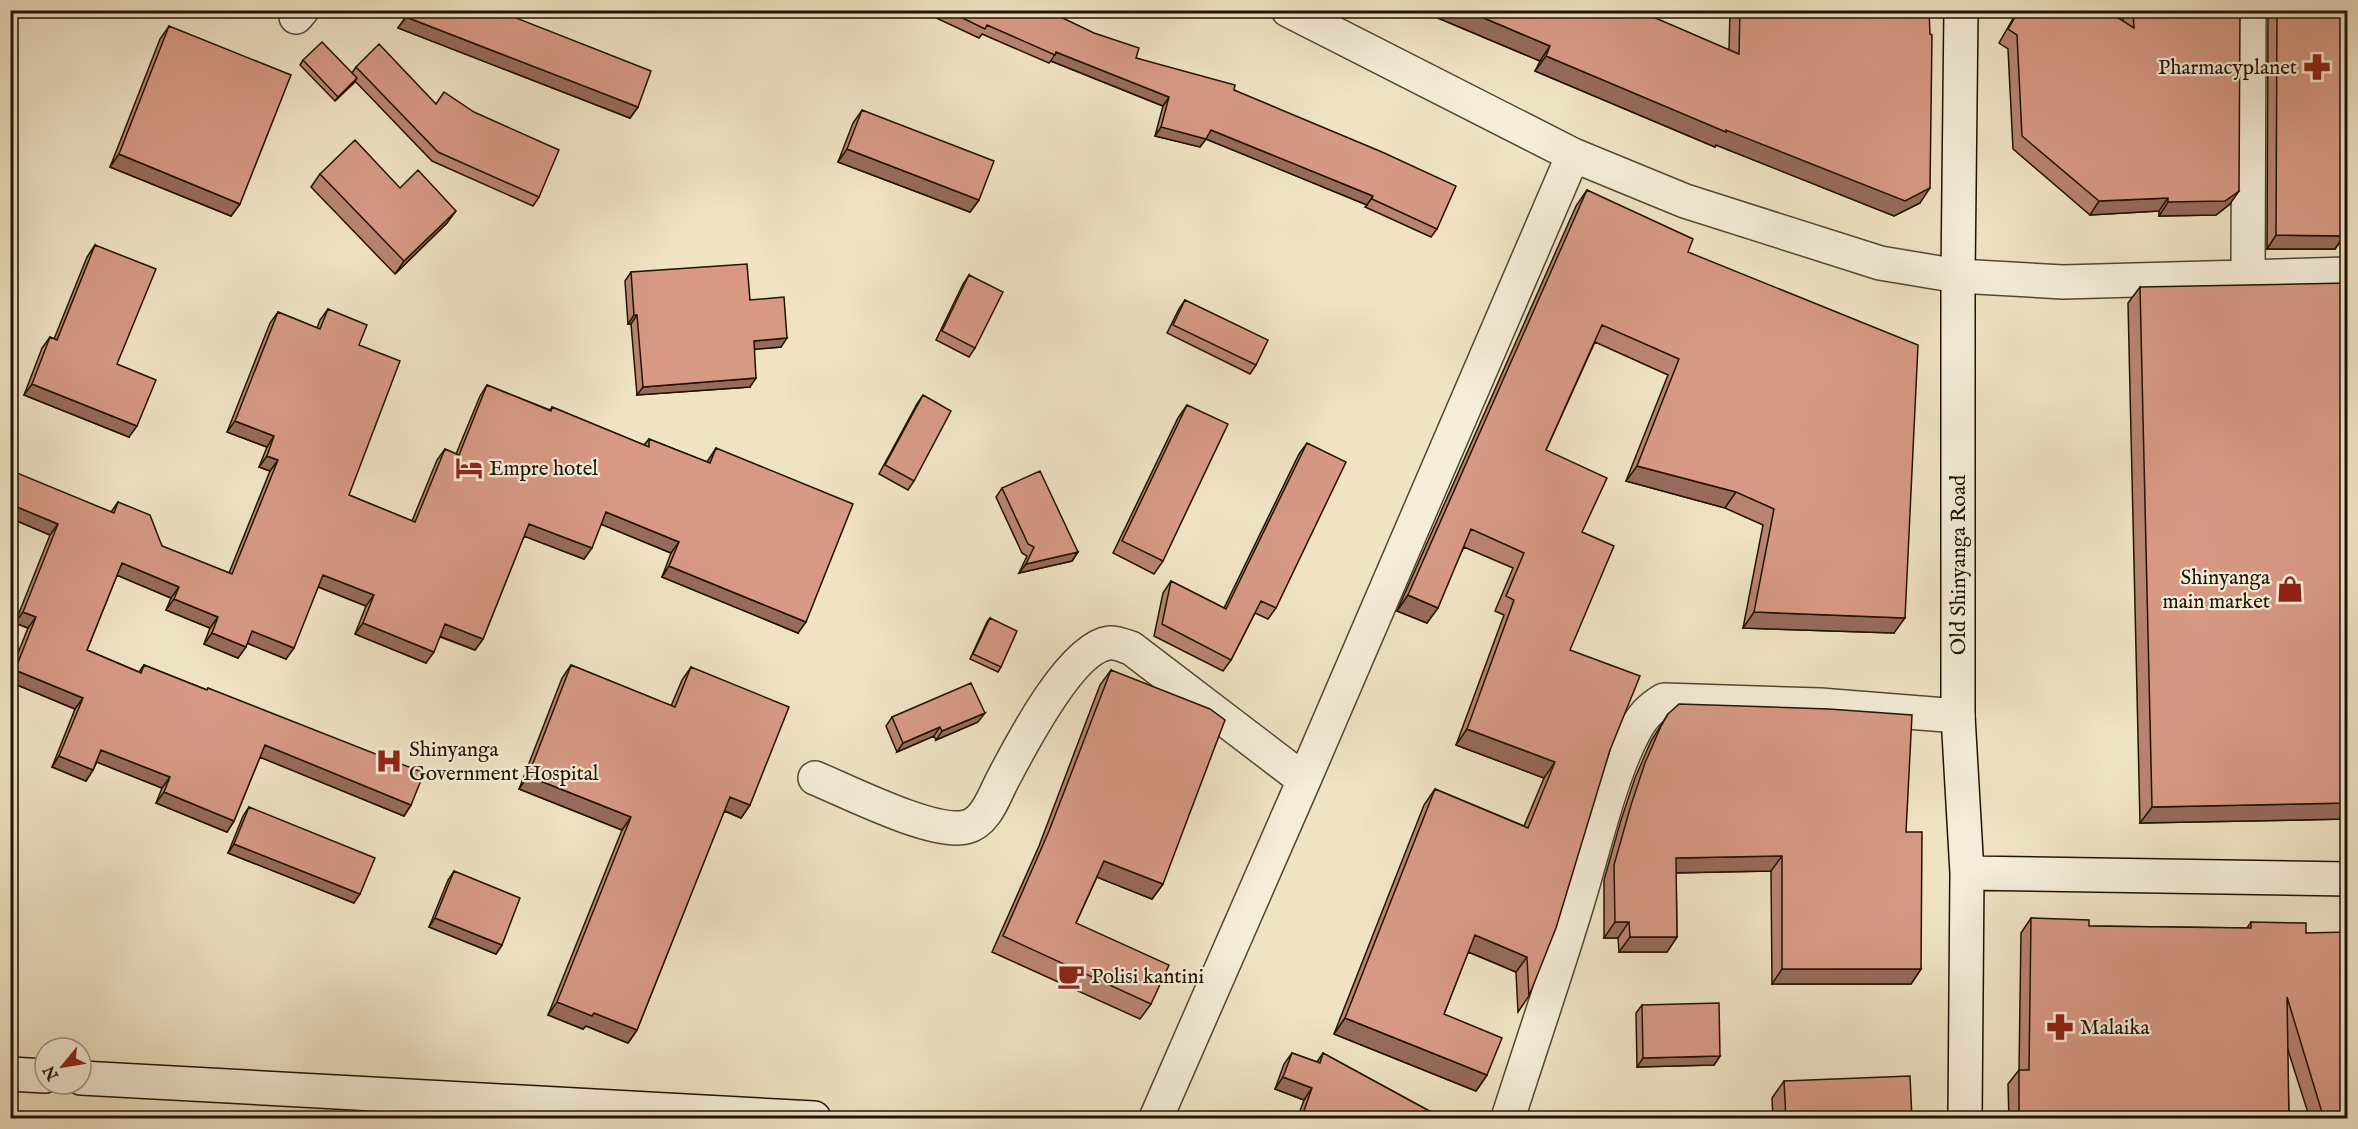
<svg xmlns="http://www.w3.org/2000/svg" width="2358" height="1129" viewBox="0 0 2358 1129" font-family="'IM FELL English',serif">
	<rect width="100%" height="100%" fill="#efe3c4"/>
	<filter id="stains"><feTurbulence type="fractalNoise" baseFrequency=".00333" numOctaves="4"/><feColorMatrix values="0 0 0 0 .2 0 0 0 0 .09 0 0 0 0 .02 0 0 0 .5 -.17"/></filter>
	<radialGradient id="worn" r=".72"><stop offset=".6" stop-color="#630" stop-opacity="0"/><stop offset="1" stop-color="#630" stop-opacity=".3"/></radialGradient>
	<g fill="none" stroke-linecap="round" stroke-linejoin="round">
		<defs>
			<path id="street" d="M1288 10 1573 155 1685 201 1880 263 1958 276 2063 282 2348 274
				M296 17 302 10
				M2248 277 2249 10
				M815 778C849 792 933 835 966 827 987 822 995 793 1004 777 1021 745 1071 648 1109 643 1116 642 1124 646 1131 648L1304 780
				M1156 1118 1304 780 1573 155
				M1508 1118C1531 1046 1556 974 1578 901 1594 849 1609 780 1634 732 1642 717 1649 709 1664 700L1820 705 1958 716"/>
			<path id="secondary" d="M1961 10 1958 276V716L1967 873 1965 1118
				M1967 873 2348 879
				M10 1074 45 1076
				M81 1078 814 1118"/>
		</defs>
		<!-- street casing -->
		<use href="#street" stroke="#544634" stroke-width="36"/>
		<!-- secondary casing -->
		<use href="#secondary" stroke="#211204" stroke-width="36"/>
		<!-- street -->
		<use href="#street" stroke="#f5edd9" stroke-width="33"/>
		<!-- secondary -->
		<use href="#secondary" stroke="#f5edd9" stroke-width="33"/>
	</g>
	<!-- wall -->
	<path fill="#b98472" stroke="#211204" stroke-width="1.5" d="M397 10H496L638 107 630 118 398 28 405 18Z
		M934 10H1046L1136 58 1234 90 1437 229 1431 237 1365 207 1367 205 1206 139 1200 147 1155 136 1163 106 1051 61 1049 63 982 34 979 38 934 17 937 12Z
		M1419 10 1729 50 1730 10H1929L1920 203 1894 216 1716 145 1715 147 1535 71 1540 61Z
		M2018 10H2106L2123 22V10H2240L2230 204 2216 215 2159 216V211L2090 215 2013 149 2008 49 1999 43Z
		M2268 10H2348V207H2344V236L2335 249H2267Z
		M169 26 240 204 231 216 110 167 160 39Z
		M303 60 352 73 356 67 436 104 539 197 533 206 432 161 355 81 335 101 300 65Z
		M862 110 979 200 970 212 838 162 853 123Z
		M320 174 447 223 395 274 311 187Z
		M1587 190 1688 252 1894 633 1743 628 1763 525 1725 508 1626 481 1668 375 1595 342 1546 450 1582 532 1570 650 1610 750 1529 996 1518 1012 1516 972 1468 952 1444 1014 1487 1075 1476 1091 1334 1034 1424 805 1435 789 1524 826 1544 778 1456 745 1504 615 1495 611 1513 568 1464 547 1427 623 1397 611 1576 206Z
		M95 245 117 364 129 437 24 395 42 348 50 337 54 339 87 257Z
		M631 272 750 300 781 347 754 349 750 387 637 395 631 324H628L625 281Z
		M969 275 975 348 969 357 936 340 963 284Z
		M2140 287 2348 819 2140 823 2128 303Z
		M1185 300 1256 365 1250 374 1167 333 1179 309Z
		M328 309 359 345 349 495 412 521 437 460 445 449 456 454 480 396 487 385 550 410 552 407 644 445 649 439 707 462 716 448 798 633 662 577 671 553 601 524 584 559 524 536 483 639 475 650 440 637 426 663 355 634 366 606 318 587 286 659 247 643 238 658 204 644 210 628 166 610 171 598 117 575 87 650 139 672 144 665 207 690 208 688 411 805 404 816 260 757 234 821 227 832 156 803 162 788 97 762 93 770 86 781 52 767 75 709 10 682V673L28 628 15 623 50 535 10 518 111 512 118 502 162 546 229 573 270 471 259 467 267 447 227 432 270 323 278 312 317 328 320 320Z
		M923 395 914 481 908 490 879 474 917 404Z
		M1187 405 1163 561 1154 574 1113 553 1178 418Z
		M1307 443 1276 608 1268 619 1255 613 1231 660 1223 671 1154 636 1163 593 1171 581 1224 608 1299 454Z
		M1002 488 1078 552 1072 561 1019 573 1027 556 1022 553 996 497Z
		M990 618 1001 667 998 672 970 659 987 622Z
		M571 665 671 706 682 680 691 667 750 805 741 818 724 811 637 1030 628 1043 586 1026 583 1029 548 1015 622 830 519 789 562 678Z
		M1111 670 1163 884 1152 899 1097 877 1076 923 1151 1004 1140 1019 992 952 1039 846 1100 685Z
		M1668 714 1906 832 1921 969 1911 984H1772L1771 871 1676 873 1677 937 1667 952H1619L1618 938H1604V880L1621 820 1635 778 1651 741Z
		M892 717 978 722 936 740 934 736 897 752 886 726Z
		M249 807 354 903 228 853 243 816Z
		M454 871 502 945 496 954 429 927 448 880Z
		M2031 918 2089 926 2247 928 2251 922 2306 933 2348 1119H2310L2287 1047 2289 1119H2009L2008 1084 2019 1070 2021 933Z
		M1642 1005 1720 1056 1714 1065 1637 1067 1636 1013Z
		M1292 1053 1317 1062 1323 1053 1444 1119H1297L1304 1100 1275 1089 1284 1064Z
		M1784 1081 1912 1119H1773L1772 1098Z"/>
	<!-- shaded-wall -->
	<path fill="#966b5c" stroke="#211204" stroke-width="1.5" d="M1419 10H1465L1550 46 1540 61Z
		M406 17 638 107 630 118 398 28Z
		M1056 52 1169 97 1163 106 1051 61Z
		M1546 56 1726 130 1930 188 1920 203 1894 216 1716 145 1715 147 1535 71Z
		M357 78 354 83 335 101 338 97Z
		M1161 127 1211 130 1373 196 1367 205 1206 139 1200 147 1155 136Z
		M847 149 979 200 970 212 838 162Z
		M119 154 240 204 231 216 110 167Z
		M2239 191 2230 204 2216 215 2159 216 2168 202Z
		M2344 194H2348V207H2335Z
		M2168 198 2159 211 2090 215 2099 201Z
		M456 211 447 223 395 274 404 261Z
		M2276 235 2344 236 2335 249H2267Z
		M634 315H637L631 324H628Z
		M787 338 781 347 747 350 754 341Z
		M756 378 750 387 637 395 643 387Z
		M32 384 137 426 129 437 24 395Z
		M235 421 274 436 267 447 227 432Z
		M267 456 278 460 270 471 259 467Z
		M1637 466 1736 492 1725 508 1626 481Z
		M10 504 58 524 50 535 10 518Z
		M606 512 679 542 671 553 598 523Z
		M529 524 592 548 584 559 521 535Z
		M1078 552 1072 561 1019 573 1026 564Z
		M122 563 179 587 171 598 114 574Z
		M669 566 806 622 798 633 662 577Z
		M323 575 374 595 366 606 316 586Z
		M1408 595 1438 608 1427 623 1397 611Z
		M174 599 218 617 210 628 166 610Z
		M23 612 36 617 28 628 15 623Z
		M1754 612 1905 618 1894 633 1743 628Z
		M363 623 434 652 426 663 355 634Z
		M445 624 483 639 475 650 437 635Z
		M252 631 294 648 286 659 244 642Z
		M212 633 246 647 238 658 204 644Z
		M15 670 83 698 75 709 10 682V676Z
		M985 713 978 722 936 740 942 731Z
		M940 727 934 736 897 752 903 743Z
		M1467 729 1555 762 1544 778 1456 745Z
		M265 745 411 805 404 816 257 756Z
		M101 750 170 777 162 788 94 761Z
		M59 756 93 770 86 781 52 767Z
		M528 776 631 817 622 830 519 789Z
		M164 792 234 821 227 832 156 803Z
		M730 797 750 805 741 818 721 809Z
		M2348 803V819L2140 823 2152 807Z
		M234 844 360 894 354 903 228 853Z
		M1782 856 1771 871 1665 873 1676 858Z
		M1104 861 1163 884 1152 899 1094 876Z
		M435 918 502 945 496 954 429 927Z
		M1615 922H1629L1618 938H1604Z
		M1475 935 1527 957 1516 972 1464 950Z
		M1630 937H1677L1667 952H1619Z
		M1782 969H1921L1911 984H1772Z
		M10 971H15L10 978Z
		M557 1002 594 1013 637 1030 628 1043 586 1026 583 1029 548 1015Z
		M1345 1018 1487 1075 1476 1091 1334 1034Z
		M1720 1056 1714 1065 1637 1067 1643 1058Z
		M1283 1077 1312 1088 1304 1100 1275 1089Z"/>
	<!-- building -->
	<path fill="#d79984" stroke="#211204" stroke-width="1.5" d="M413 10H496L651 71 638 107 406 17Z
		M946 10H1046L1094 33 1139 48 1136 58 1235 85 1234 90 1382 152 1456 186 1437 229 1372 199 1373 196 1211 130 1206 139 1161 127 1169 97 1056 52 1055 55 987 25 985 29Z
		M1465 10H1637L1739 54 1740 10H1929L1930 34 1932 35 1930 188 1905 201 1726 130V132L1546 56 1550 46Z
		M2019 10H2106L2134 28 2133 10H2240L2239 191 2225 201 2168 202V198L2099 201 2022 136 2017 35 2008 29Z
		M2277 10H2348V194H2344V236L2276 235Z
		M169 26 291 75 240 204 119 154Z
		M322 42 357 78 338 97 303 60Z
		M379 44 436 104 444 92 474 112 559 150 539 197 438 152 356 67Z
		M862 110 994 161 979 200 847 149Z
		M355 140 400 188 418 170 456 211 404 261 320 174Z
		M1587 190 1693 239 1688 252 1918 345 1905 618 1754 612 1774 509 1736 492 1637 466 1679 359 1602 325 1546 450 1607 478 1582 532 1614 546 1570 650 1640 676 1610 750 1556 928 1529 996 1527 957 1475 935 1444 1014 1502 1038 1487 1075 1345 1018 1435 789 1528 828 1555 762 1467 729 1514 600 1506 596 1524 553 1471 529 1438 608 1408 595Z
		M95 245 156 269 117 364 156 380 137 426 32 384 50 337 57 340Z
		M747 264 750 300 784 297 787 338 754 341 756 378 643 387 637 315H634L631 272Z
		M969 275 1003 292 975 348 942 331Z
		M2348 283V803L2152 807 2140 287Z
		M1185 300 1268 340 1256 365 1173 325Z
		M328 309 367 325 359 345 400 361 349 495 415 522 445 449 459 455 487 385 551 411 552 407 649 447V439L710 463 716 448 853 504 806 622 669 566 679 542 606 512 592 548 529 524 483 639 445 624 434 652 363 623 374 595 323 575 294 648 252 631 246 647 212 633 218 617 174 599 179 587 122 563 87 650 141 673 144 665 207 690 208 688 424 773 411 805 265 745 234 821 164 792 170 777 101 750 93 770 59 756 83 698 15 670 36 617 23 612 58 524 10 504V470L114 513 118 502 150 515 162 546 232 574 278 460 267 456 274 436 235 421 278 312 320 329Z
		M923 395 951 411 914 481 885 465Z
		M1187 405 1228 424 1163 561 1122 541Z
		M1307 443 1346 462 1276 608 1261 601 1231 660 1162 624 1171 581 1226 609Z
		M1040 471 1078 552 1026 564 1034 547 1028 544 1002 488Z
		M990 618 1017 631 1001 667 973 654Z
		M571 665 675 707 691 667 789 707 750 805 730 797 637 1030 594 1013 592 1016 557 1002 631 817 528 776Z
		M1111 670 1210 709 1225 720 1163 884 1104 861 1076 923 1169 965 1151 1004 1003 936 1049 831Z
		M971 683 985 713 942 731 940 727 903 743 892 717Z
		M1679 704 1829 709 1912 715 1906 832H1922L1921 969H1782V856L1676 858 1677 937H1630L1629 922H1615L1614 865 1631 805 1645 763 1661 726 1668 714Z
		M249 807 375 858 360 894 234 844Z
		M454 871 520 898 502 945 435 918Z
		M10 898H15V971H10Z
		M2031 918 2089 920V926L2251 928V922L2306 923V933L2348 932V1119H2324L2287 997 2289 1119H2019V1070H2029Z
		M1719 1003 1720 1056 1643 1058 1642 1005Z
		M1292 1053 1320 1063 1323 1053 1444 1119H1301L1312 1088 1283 1077Z
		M1910 1076 1912 1119H1786L1784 1081Z
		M1586 1112 1587 1119H1532V1115Z"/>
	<!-- icons -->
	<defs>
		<symbol id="pharmacy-bare" viewBox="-9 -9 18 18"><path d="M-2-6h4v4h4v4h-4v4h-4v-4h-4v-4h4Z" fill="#8f2418" stroke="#f5edd9" stroke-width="2.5" paint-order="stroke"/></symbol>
		<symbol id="hotel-bare" viewBox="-9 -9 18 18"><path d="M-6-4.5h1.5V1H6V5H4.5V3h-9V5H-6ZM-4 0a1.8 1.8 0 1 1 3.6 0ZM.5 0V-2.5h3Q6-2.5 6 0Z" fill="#8f2418" stroke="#f5edd9" stroke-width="2.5" paint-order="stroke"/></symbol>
		<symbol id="shop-bare" viewBox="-9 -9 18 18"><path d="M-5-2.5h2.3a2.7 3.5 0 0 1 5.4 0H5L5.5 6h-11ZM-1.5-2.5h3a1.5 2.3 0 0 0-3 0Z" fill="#8f2418" stroke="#f5edd9" stroke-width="2.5" paint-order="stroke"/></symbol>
		<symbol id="hospital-bare" viewBox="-9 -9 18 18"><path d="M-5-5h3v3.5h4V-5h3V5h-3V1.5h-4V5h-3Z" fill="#8f2418" stroke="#f5edd9" stroke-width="2.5" paint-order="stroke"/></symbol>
		<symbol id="cafe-bare" viewBox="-9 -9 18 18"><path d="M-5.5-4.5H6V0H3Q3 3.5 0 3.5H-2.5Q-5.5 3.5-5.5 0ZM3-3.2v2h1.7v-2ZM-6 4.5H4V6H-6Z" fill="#8f2418" stroke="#f5edd9" stroke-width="2.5" paint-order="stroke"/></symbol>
	</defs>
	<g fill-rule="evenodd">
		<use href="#pharmacy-bare" x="2298" y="48" width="38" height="38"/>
		<use href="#hotel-bare" x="450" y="449" width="38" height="38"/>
		<use href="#shop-bare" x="2271" y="570" width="38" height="38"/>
		<use href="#hospital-bare" x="370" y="742" width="38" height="38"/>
		<use href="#cafe-bare" x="1052" y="957" width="38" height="38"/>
		<use href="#pharmacy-bare" x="2041" y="1008" width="38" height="38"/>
	</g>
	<g text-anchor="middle" stroke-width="4.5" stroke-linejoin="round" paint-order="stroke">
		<!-- poi labels -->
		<g font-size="21" fill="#211204" stroke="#f5edd9" text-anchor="start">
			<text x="2297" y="74" text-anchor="end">Pharmacyplanet</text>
			<text x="489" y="475">Empre hotel</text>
			<text x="2270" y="584" text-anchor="end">Shinyanga<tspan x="2270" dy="24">main market</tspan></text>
			<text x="409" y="756">Shinyanga<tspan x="409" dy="24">Government Hospital</tspan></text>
			<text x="1091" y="983">Polisi kantini</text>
			<text x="2080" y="1034">Malaika</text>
		</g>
		<!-- street labels -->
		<g font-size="21" fill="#211204" stroke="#f5edd9">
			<text transform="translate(1958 565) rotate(-90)" y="7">Old Shinyanga Road</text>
		</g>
	</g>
	<!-- margin -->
	<rect width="2358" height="1129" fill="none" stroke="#efe3c4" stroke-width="36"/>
	<rect x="12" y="12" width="2334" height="1105" fill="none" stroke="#211204" stroke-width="3"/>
	<rect x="18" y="18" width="2322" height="1093" fill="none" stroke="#211204" stroke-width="1.5"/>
	<!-- north arrow -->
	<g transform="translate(63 1066) rotate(240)"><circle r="28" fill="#f5edd9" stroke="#a09584" stroke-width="1.5"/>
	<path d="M0-4.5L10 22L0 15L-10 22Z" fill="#8f2418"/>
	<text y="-9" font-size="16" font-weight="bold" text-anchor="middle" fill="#211204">N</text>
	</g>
	<rect width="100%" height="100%" filter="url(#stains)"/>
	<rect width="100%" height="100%" fill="url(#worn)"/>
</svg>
